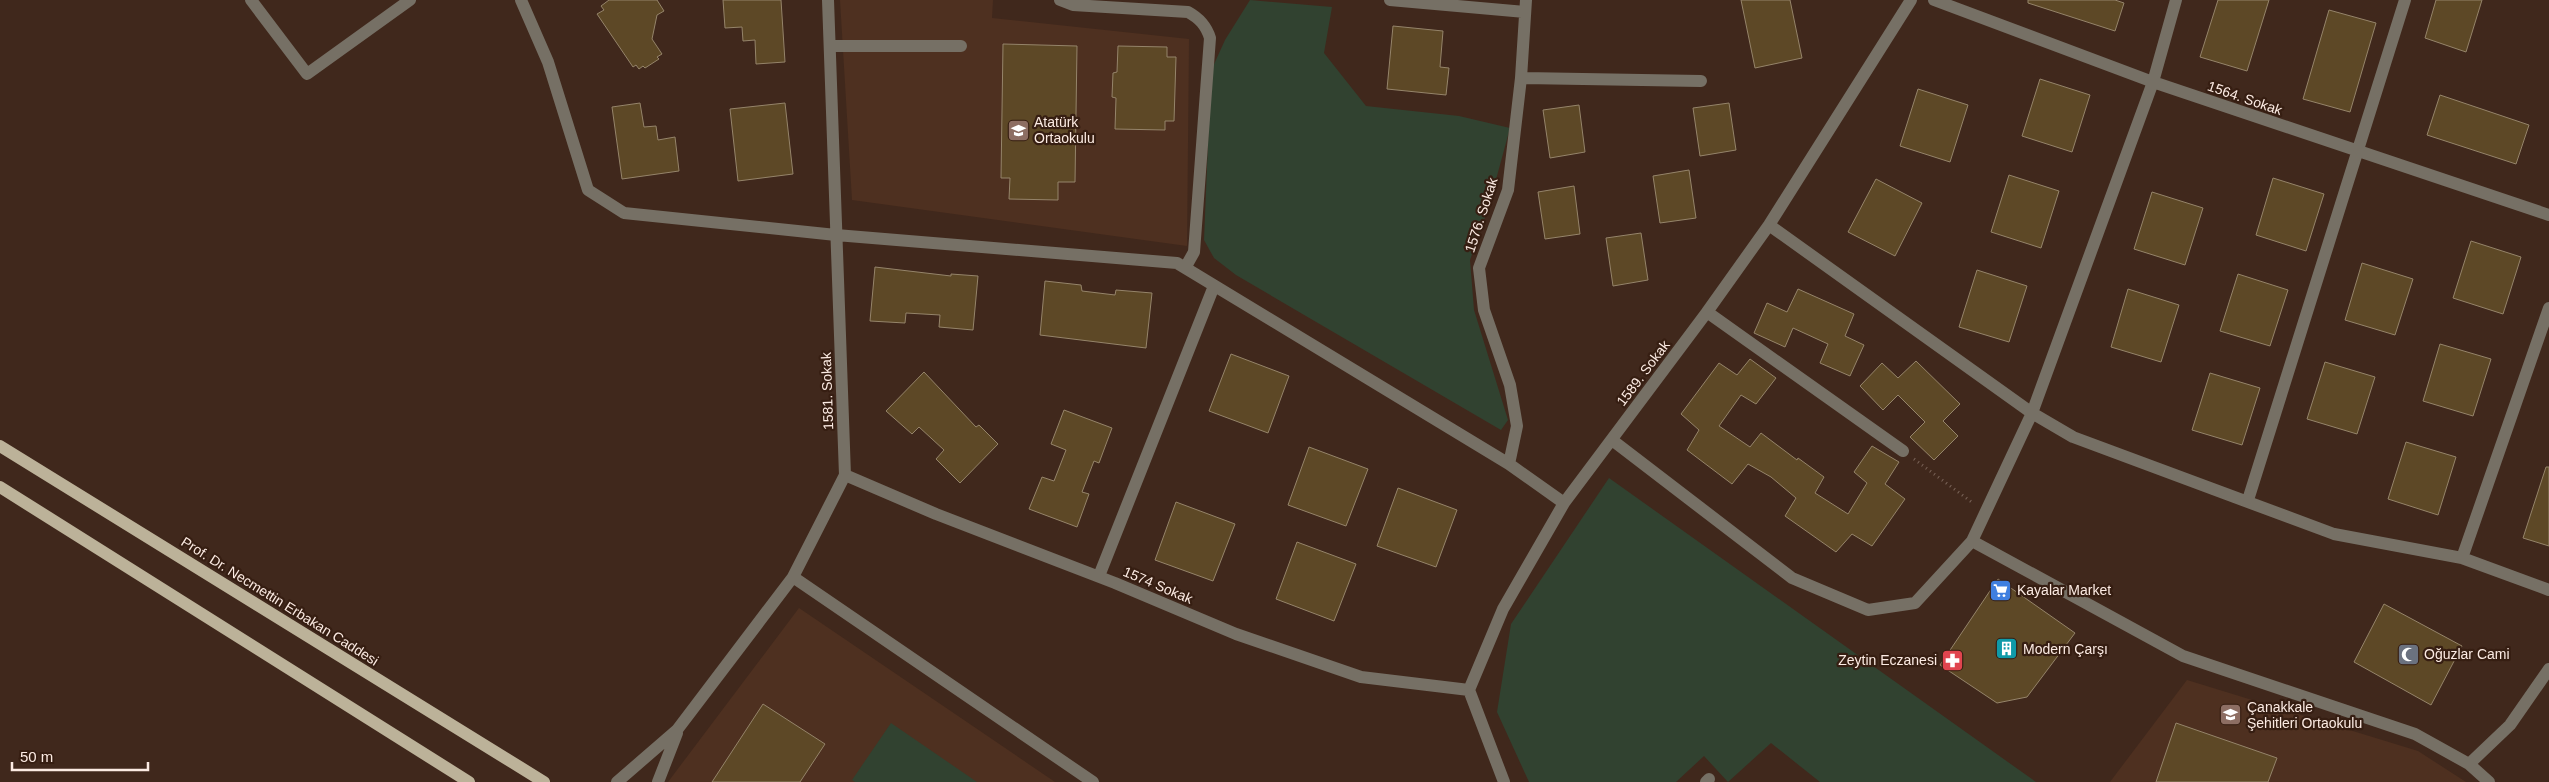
<svg xmlns="http://www.w3.org/2000/svg" width="2549" height="782" viewBox="0 0 2549 782" font-family="Arial,sans-serif">
	<rect width="100%" height="100%" fill="#40281c"/>
	<!-- built -->
	<path fill="#4e3020" d="M840 0H993L992 18 1189 39 1187 246 852 200Z
		M799 608 1055 782H668Z
		M2187 680 2418 751 2466 782H2110Z"/>
	<!-- green -->
	<path fill="#314230" d="M1250 0 1332 7 1324 53 1366 106 1459 116 1510 128 1488 209 1470 260 1474 310 1508 420 1501 430 1236 275 1214 258 1204 240 1211 71 1225 40Z
		M1609 478 2036 782H1820L1771 743 1728 782 1704 756 1676 782H1529L1497 712 1511 624Z
		M891 723 977 782H855L852 780Z"/>
	<!-- building -->
	<path fill="#5d4826" stroke="#95846a" d="M609 0H657L664 11 657 15 652 39 662 54 657 57 659 59 645 68 643 66 639 69 636 65 633 67 597 14 604 10 601 6Z
		M723 0H781L785 62 756 64 755 40 743 41 742 27 725 28Z
		M1741 0H1790L1802 58 1755 68Z
		M2028 0H2115L2124 3 2115 31 2028 3Z
		M2218 0H2269L2247 71 2200 57Z
		M2436 0H2482L2466 52 2425 38Z
		M2329 10 2376 23 2350 112 2303 99Z
		M1393 26 1443 31 1440 67 1449 68 1446 95 1387 89Z
		M1003 44 1077 46 1075 182H1058V200L1009 199 1010 178H1001Z
		M1118 46 1167 47V57H1176L1174 121H1165V130L1115 129 1116 98 1112 97 1113 73 1117 72Z
		M2040 79 2090 95 2072 152 2022 136Z
		M1918 89 1968 105 1950 162 1900 146Z
		M2440 95 2529 125 2516 164 2427 135Z
		M640 103 644 127 656 126 658 140 675 137 679 171 622 179 612 107Z
		M785 103 793 174 738 181 730 109Z
		M1729 103 1736 150 1700 156 1693 108Z
		M1579 105 1585 152 1550 158 1543 110Z
		M1689 170 1696 218 1660 223 1653 176Z
		M2009 175 2059 191 2041 248 1991 232Z
		M2273 178 2324 194 2306 251 2256 235Z
		M1876 179 1922 203 1895 256 1848 232Z
		M1574 186 1580 234 1545 239 1538 192Z
		M2152 192 2203 208 2185 265 2134 249Z
		M1641 233 1648 280 1613 286 1606 238Z
		M2471 241 2521 257 2503 314 2453 298Z
		M2362 263 2413 279 2395 335 2345 320Z
		M875 267 951 276V274L978 276 973 330 939 327 940 315 906 313 905 323 870 321Z
		M1977 270 2027 286 2009 342 1959 327Z
		M2238 274 2288 290 2270 346 2220 331Z
		M1045 281 1081 285 1082 291 1115 295 1116 290 1152 293 1146 348 1040 335Z
		M1798 289 1854 314 1845 336 1864 345 1850 376 1820 363 1828 344 1793 328 1785 347 1754 333 1767 303 1787 312Z
		M2128 289 2179 305 2161 362 2111 347Z
		M2440 344 2491 359 2473 416 2423 401Z
		M1231 354 1289 376 1268 433 1209 411Z
		M1750 359 1776 378 1756 404 1741 395 1719 426 1750 447 1761 433 1797 460 1798 458 1824 477 1815 493 1848 514 1867 483 1854 472 1872 446 1899 462 1885 484 1905 499 1872 546 1852 534 1836 552 1785 516 1796 498 1771 477 1748 464 1732 484 1687 450 1699 430 1681 414 1719 363 1737 375Z
		M1916 361 1960 404 1943 421 1958 436 1934 460 1910 437 1925 422 1898 395 1883 410 1860 386 1882 363 1898 378Z
		M2325 362 2375 377 2357 434 2307 419Z
		M924 372 976 427 979 425 998 444 960 483 936 459 944 450 919 427 912 434 886 411Z
		M2210 373 2260 388 2242 445 2192 430Z
		M1064 410 1112 428 1099 463 1094 461 1082 492 1089 494 1077 527 1029 509 1042 477 1054 481 1066 450 1051 444Z
		M2406 442 2456 457 2438 515 2388 499Z
		M1309 447 1368 469 1346 526 1288 505Z
		M2546 467H2549V546L2523 538Z
		M1398 488 1457 510 1436 567 1377 546Z
		M1176 502 1235 524 1213 581 1155 560Z
		M1297 542 1356 564 1334 621 1276 599Z
		M1998 579 2075 633 2027 697 1997 703 1940 665Z
		M2384 604 2462 646 2431 705 2354 662Z
		M763 704 825 744 800 782H712Z
		M2176 723 2277 758 2268 782H2156Z"/>
	<g fill="none" stroke-linecap="round" stroke-linejoin="round">
		<!-- path -->
		<path stroke="#7a6459" stroke-width="3" stroke-dasharray="1 4" stroke-linecap="butt" d="M1914 459 1973 503"/>
		<!-- minor -->
		<path stroke="#767065" stroke-width="12" d="M251 0 307 74 410 0
			M521 0 548 62 588 190 624 213 836 235 1177 263 1509 464 1564 503
			M1060 0 1073 5 1188 12C1199 18 1206 25 1210 38L1194 252 1185 268
			M1390 0 1525 12
			M1934 0 2153 82 2549 215
			M831 46H961
			M1521 78 1701 81
			M1769 225 2032 413 2073 437 2334 534 2462 558 2549 590
			M1707 312 1903 451
			M1612 440 1792 578 1868 610 1915 603 1972 541 2032 413 2153 82 2176 0
			M1509 464 1517 426 1510 385 1484 310 1479 268 1508 190 1521 78 1526 0
			M845 475 936 514 1115 583 1236 634 1361 677 1469 690
			M2248 500 2405 0
			M1972 541 2183 656 2415 734 2469 764 2489 782
			M2462 558 2549 308
			M1099 576 1214 286
			M793 577 1093 782
			M2469 764 2510 725 2549 669
			M617 782 677 730 793 577 845 475 828 0
			M658 782 677 733
			M1504 782 1469 690 1503 609 1564 503 1707 312 1769 225 1911 0
			M1706 782 1709 779"/>
		<!-- major -->
		<path stroke="#bcb299" stroke-width="12" d="M0 446 544 782
			M0 487 469 782"/>
	</g>
	<!-- icons -->
	<defs>
		<symbol id="school-square" viewBox="-11 -11 22 22"><rect x="-9" y="-9" width="18" height="18" rx="4" fill="#8d6e63" stroke="#361e12"/><path d="M0-5L7-2L0 1L-7-2ZM-4 1L0 2.5L4 1V4Q0 6-4 4Z" fill="#fff"/></symbol>
		<symbol id="supermarket-square" viewBox="-11 -11 22 22"><rect x="-9" y="-9" width="18" height="18" rx="4" fill="#3f7fe0" stroke="#361e12"/><path d="M-6-5.5h2.5l.6 2H6L4.5 2H-2.5L-4.4-4H-6ZM-1.5 3.2a1.3 1.3 0 1 0 .1 0ZM3 3.2a1.3 1.3 0 1 0 .1 0Z" fill="#fff"/></symbol>
		<symbol id="building-square" viewBox="-11 -11 22 22"><rect x="-9" y="-9" width="18" height="18" rx="4" fill="#0f9aa8" stroke="#361e12"/><path d="M-4-6H4V6H1V3H-1V6H-4ZM-2.5-4.3h1.7v1.8h-1.7ZM.8-4.3h1.7v1.8H.8ZM-2.5-1h1.7V.8h-1.7ZM.8-1h1.7V.8H.8Z" fill="#fff"/></symbol>
		<symbol id="mosque-square" viewBox="-11 -11 22 22"><rect x="-9" y="-9" width="18" height="18" rx="4" fill="#6b7280" stroke="#361e12"/><path d="M3.5-4.9A6 6 0 1 0 3.5 4.9A5 5 0 1 1 3.5-4.9Z" fill="#fff"/></symbol>
		<symbol id="pharmacy-square" viewBox="-11 -11 22 22"><rect x="-9" y="-9" width="18" height="18" rx="4" fill="#e0444e" stroke="#361e12"/><path d="M-2-6h4v4h4v4h-4v4h-4v-4h-4v-4h4Z" fill="#fff"/></symbol>
	</defs>
	<g fill-rule="evenodd">
		<use href="#school-square" x="1006" y="118" width="25" height="25"/>
		<use href="#supermarket-square" x="1988" y="578" width="25" height="25"/>
		<use href="#building-square" x="1994" y="636" width="25" height="25"/>
		<use href="#mosque-square" x="2396" y="642" width="25" height="25"/>
		<use href="#pharmacy-square" x="1940" y="648" width="25" height="25"/>
		<use href="#school-square" x="2218" y="702" width="25" height="25"/>
	</g>
	<g text-anchor="middle" stroke-width="4.5" stroke-linejoin="round" paint-order="stroke">
		<!-- street labels -->
		<g font-size="14" fill="#fcebe3" stroke="#361e12">
			<text transform="translate(2245 98) rotate(19)" y="5">1564. Sokak</text>
			<text transform="translate(1481 215) rotate(-72)" y="5">1576. Sokak</text>
			<text transform="translate(1643 373) rotate(-53)" y="5">1589. Sokak</text>
			<text transform="translate(827 391) rotate(-92)" y="5">1581. Sokak</text>
			<text transform="translate(1158 585) rotate(23)" y="5">1574 Sokak</text>
			<text transform="translate(280 601) rotate(32)" y="5">Prof. Dr. Necmettin Erbakan Caddesi</text>
		</g>
		<!-- poi labels -->
		<g font-size="14" fill="#fcebe3" stroke="#361e12" text-anchor="start">
			<text x="1034" y="127">Atatürk<tspan x="1034" dy="16">Ortaokulu</tspan></text>
			<text x="2017" y="595">Kayalar Market</text>
			<text x="2023" y="654">Modern Çarşı</text>
			<text x="2424" y="659">Oğuzlar Cami</text>
			<text x="1937" y="665" text-anchor="end">Zeytin Eczanesi</text>
			<text x="2247" y="712">Çanakkale<tspan x="2247" dy="16">Şehitleri Ortaokulu</tspan></text>
		</g>
	</g>
	<!-- scale -->
	<path d="M12 762v8h136v-8" fill="none" stroke="#fcebe3" stroke-width="2.5"/>
	<text x="20" y="762" font-size="15" fill="#fcebe3" stroke="#361e12" stroke-width="4" paint-order="stroke">50 m</text>
</svg>
